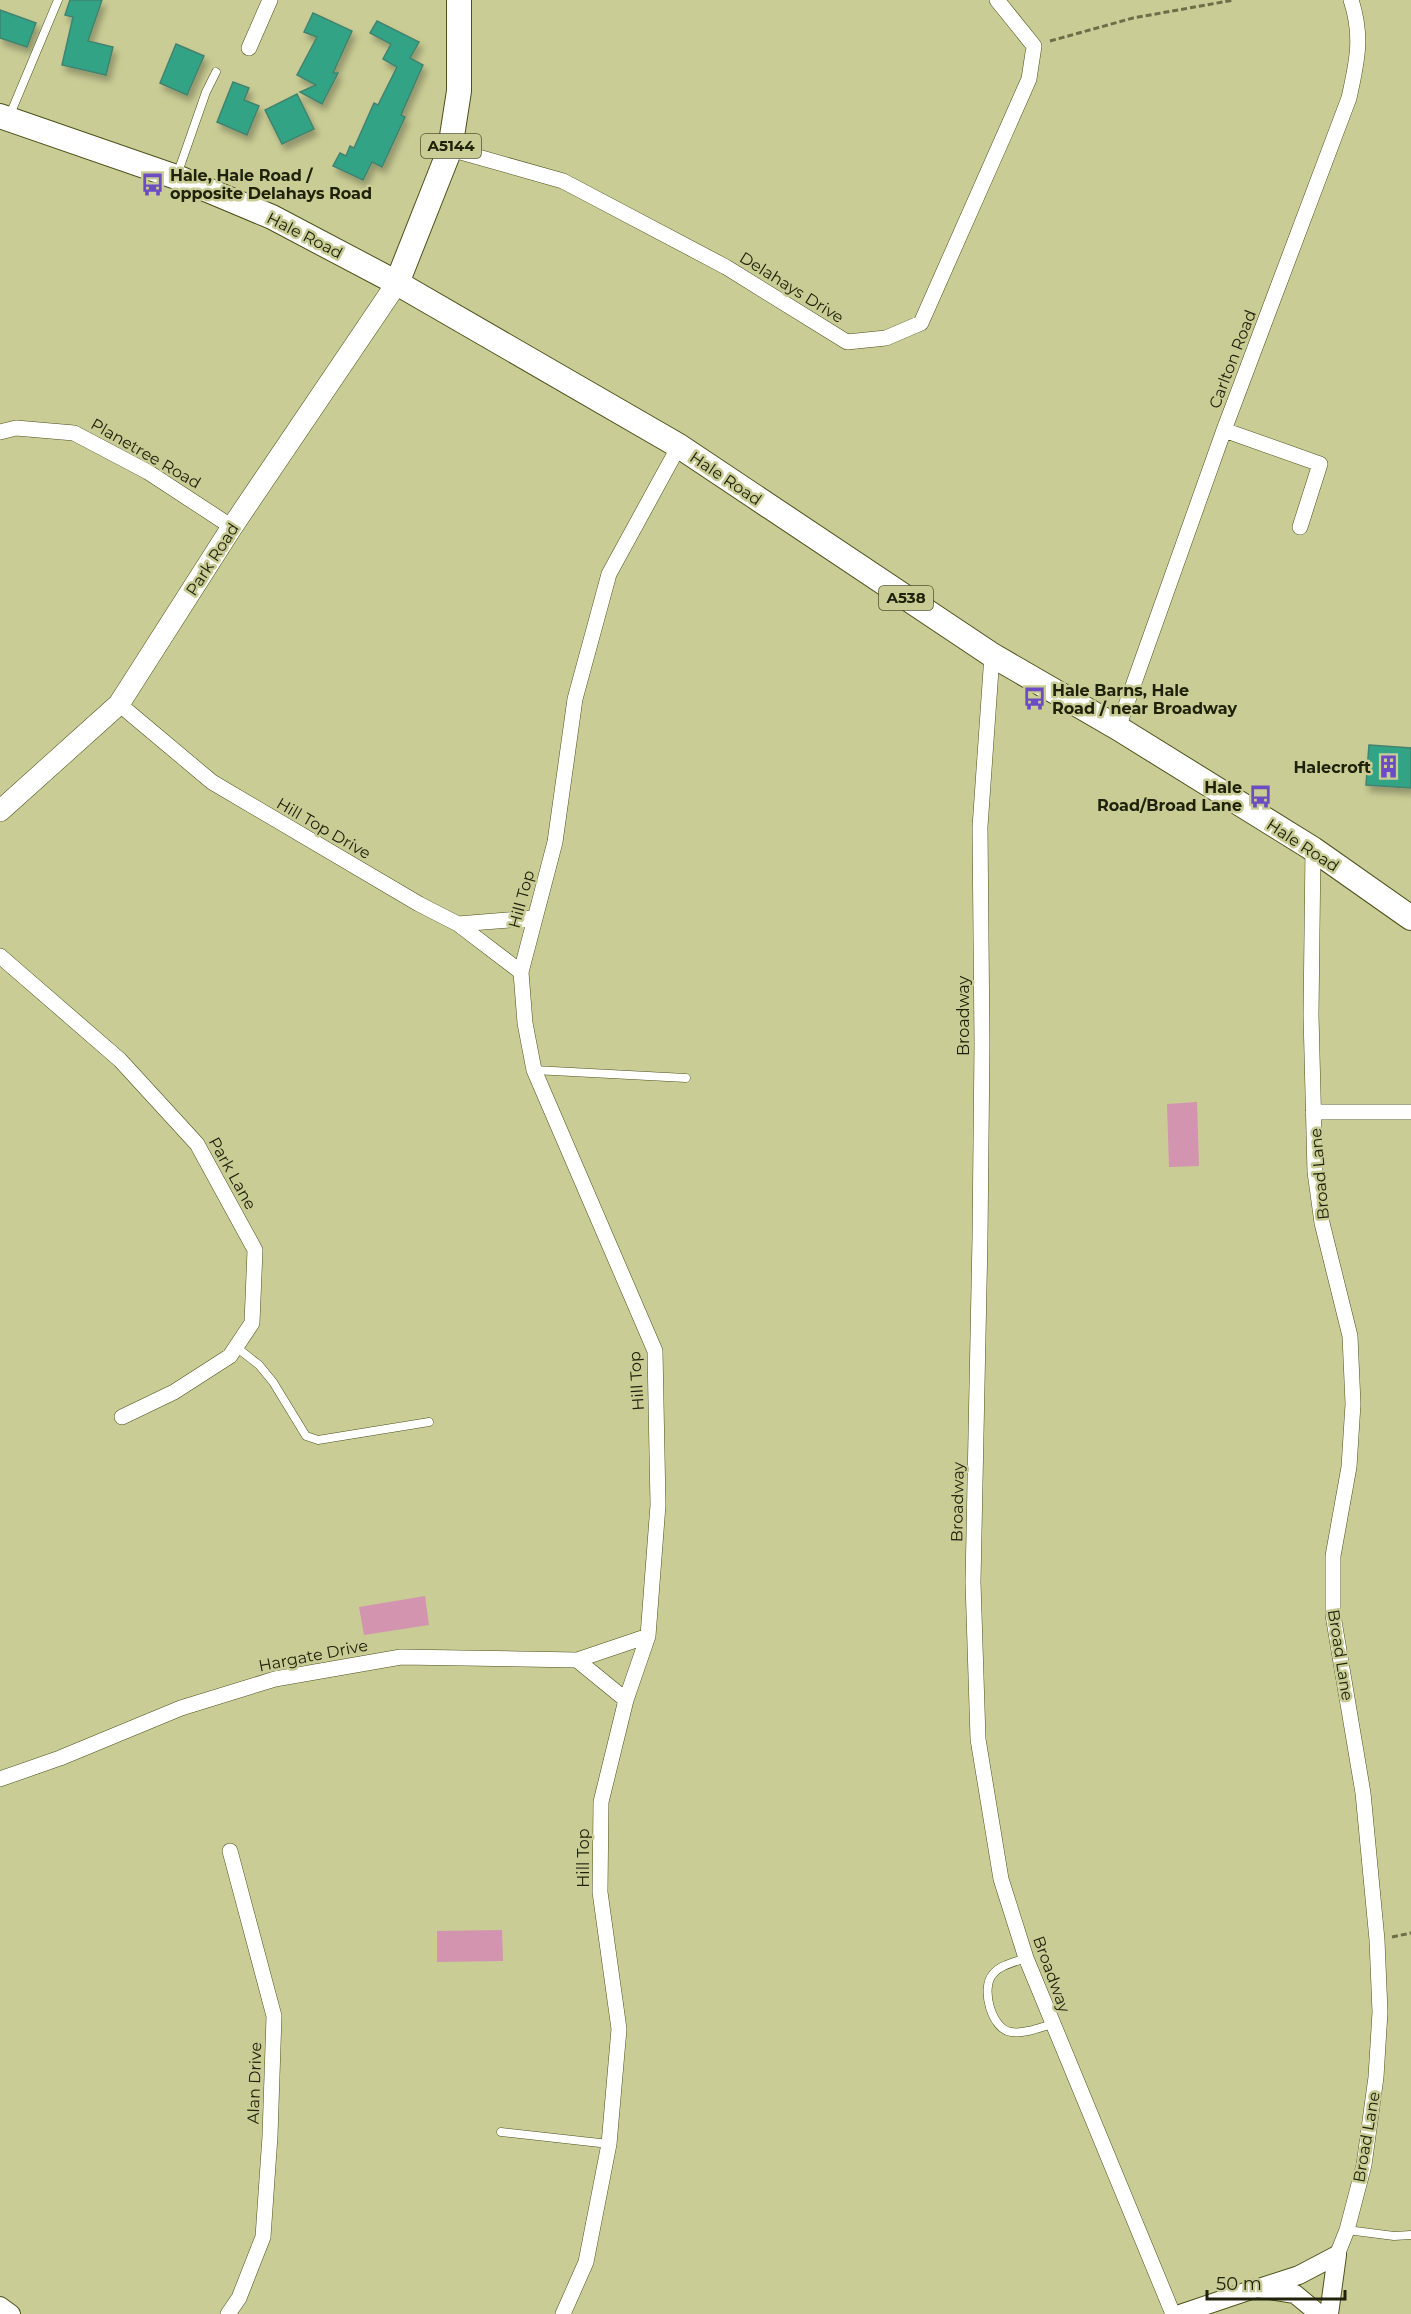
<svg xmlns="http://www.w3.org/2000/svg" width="1411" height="2314" viewBox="0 0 1411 2314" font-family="Montserrat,sans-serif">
	<defs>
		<filter id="shadow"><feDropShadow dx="3.5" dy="6" stdDeviation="3" flood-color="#0004"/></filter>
	</defs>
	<rect width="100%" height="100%" fill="#c9cc94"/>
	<!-- green -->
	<path fill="#d394b0" d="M1197 1102 1199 1166 1169 1167 1167 1104Z
		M425 1596 429 1625 364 1635 359 1607Z
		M502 1930 503 1961 437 1962V1931Z"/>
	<!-- building -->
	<path fill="#33a485" stroke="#42836f" stroke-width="1.5" filter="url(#shadow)" d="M70 0H102L88 41 113 47 106 75 62 65 73 17 65 15Z
		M0 10 36 23 27 47 0 38Z
		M313 13 352 31 333 73H338L322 104 300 92 316 85 297 75 317 37 304 32Z
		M377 21 419 42 410 58 423 65 401 115 405 117 382 167 372 162 363 180 333 166 340 153 346 156 350 146 354 148 374 103 378 105 397 67 383 59 391 44 370 33Z
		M176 44 204 56 187 95 160 83Z
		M233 82 249 88 244 100 259 106 247 135 217 122Z
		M297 94 314 129 282 144 265 110Z
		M1369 745 1411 748V788L1366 785Z"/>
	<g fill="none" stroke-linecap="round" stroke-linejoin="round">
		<defs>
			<path id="service" d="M9 117 58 0
				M177 175 206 92 216 72
				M534 1070 686 1078
				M236 1347 259 1365 273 1382 306 1436 318 1440 429 1422
				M1026 1958C1015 1962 1000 1965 993 1974 980 1988 992 2030 1011 2032 1024 2034 1039 2028 1052 2024
				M501 2132 609 2144
				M1347 2230 1394 2236 1411 2235"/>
			<path id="minor" d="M249 48 270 0
				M450 149 563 181 726 267 847 342 886 338 921 323 1029 79 1034 46 997 0
				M1224 430 1320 464 1300 527
				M0 432 16 428 74 433 148 472 232 527
				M992 655 980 827 982 1044 980 1238 973 1582 978 1739 1001 1879 1026 1958 1173 2314
				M119 704 212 782 419 904 458 924 534 918
				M1118 728 1224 430 1349 98C1357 62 1363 36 1351 0
				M1313 849 1311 1015 1315 1172 1322 1223 1350 1336 1353 1404 1349 1467 1333 1556V1615L1363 1793 1377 1940 1380 2012 1376 2077 1364 2165 1347 2230 1337 2255
				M458 924 521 972
				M0 956 120 1060 197 1144 255 1250 252 1323 230 1356 174 1392 122 1417
				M1313 1112H1411
				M577 1660 626 1700
				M0 1779 60 1758 181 1708 275 1679 401 1657 577 1660 648 1636
				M228 2314 239 2298 263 2237 270 2136 274 2016 230 1851
				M563 2314 586 2262 609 2144 619 2029 600 1892 601 1802 626 1700 648 1636 658 1505 655 1351 534 1070 525 1023 521 972 555 842 575 699 609 574 679 446"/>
			<path id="tertiary" d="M1262 2287 1299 2275 1337 2255
				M0 2306 11 2314
				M1180 2314 1257 2288 1295 2294 1319 2314
				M1329 2314 1337 2255"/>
			<path id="secondary" d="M0 811 119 704 232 527 397 283"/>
			<path id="primary" d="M0 116 179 178 272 217 397 283 679 446 992 655 1118 728 1313 849 1411 918
				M397 283 450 149 459 91V0"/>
		</defs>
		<!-- service casing -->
		<use href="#service" stroke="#4e501a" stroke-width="9"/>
		<!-- minor casing -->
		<use href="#minor" stroke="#4e501a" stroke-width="16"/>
		<!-- tertiary casing -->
		<use href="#tertiary" stroke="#4e501a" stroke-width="20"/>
		<!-- secondary casing -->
		<use href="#secondary" stroke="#4e501a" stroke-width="22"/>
		<!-- primary casing -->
		<use href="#primary" stroke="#4e501a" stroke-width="26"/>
		<!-- path -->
		<path stroke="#6c6e48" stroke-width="3" stroke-dasharray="6 3" stroke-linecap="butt" d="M1050 41 1133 18 1234 0
			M1392 1937 1411 1933"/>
		<!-- service -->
		<use href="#service" stroke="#fff" stroke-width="8"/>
		<!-- minor -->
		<use href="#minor" stroke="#fff" stroke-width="15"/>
		<!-- tertiary -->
		<use href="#tertiary" stroke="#fff" stroke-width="18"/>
		<!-- secondary -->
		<use href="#secondary" stroke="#fff" stroke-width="21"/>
		<!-- primary -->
		<use href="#primary" stroke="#fff" stroke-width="24"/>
	</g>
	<!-- icons -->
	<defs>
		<symbol id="bus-bare" viewBox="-9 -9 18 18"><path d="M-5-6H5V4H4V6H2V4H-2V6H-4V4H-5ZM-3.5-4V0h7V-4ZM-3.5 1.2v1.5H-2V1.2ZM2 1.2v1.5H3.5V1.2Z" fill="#6b4cc5" stroke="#c9cc94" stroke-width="2.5" paint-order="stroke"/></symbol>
		<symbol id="building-bare" viewBox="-9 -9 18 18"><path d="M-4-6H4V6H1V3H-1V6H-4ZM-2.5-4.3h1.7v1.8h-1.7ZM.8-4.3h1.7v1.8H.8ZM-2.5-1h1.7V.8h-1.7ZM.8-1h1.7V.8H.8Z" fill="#6b4cc5" stroke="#c9cc94" stroke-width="2.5" paint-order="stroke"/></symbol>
	</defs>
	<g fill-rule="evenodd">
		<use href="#bus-bare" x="136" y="168" width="33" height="33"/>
		<use href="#bus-bare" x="1018" y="682" width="33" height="33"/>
		<use href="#building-bare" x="1372" y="750" width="33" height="33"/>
		<use href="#bus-bare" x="1244" y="780" width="33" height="33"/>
	</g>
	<g text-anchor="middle" stroke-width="5" stroke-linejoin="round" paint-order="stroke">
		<!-- shield labels -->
		<g fill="#c9cc94" stroke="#535433" stroke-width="1.5">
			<rect x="421" y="134" width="60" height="24" rx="4.5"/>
			<rect x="879" y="586" width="54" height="24" rx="4.5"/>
		</g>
		<g font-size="15" font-weight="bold" fill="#20210a">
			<text x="451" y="151">A5144</text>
			<text x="906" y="603">A538</text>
		</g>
		<!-- poi labels -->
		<g font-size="16" font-weight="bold" fill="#20210a" stroke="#c9cc94" text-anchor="start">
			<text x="170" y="181">Hale, Hale Road /<tspan x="170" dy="18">opposite Delahays Road</tspan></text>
			<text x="1052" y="696">Hale Barns, Hale<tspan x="1052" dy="18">Road / near Broadway</tspan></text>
			<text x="1371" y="773" text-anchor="end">Halecroft</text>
			<text x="1242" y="793" text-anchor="end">Hale<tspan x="1242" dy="18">Road/Broad Lane</tspan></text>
		</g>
		<!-- street labels -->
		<g font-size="16" fill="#20210a" stroke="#c9cc94">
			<text transform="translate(305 235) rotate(27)" y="6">Hale Road</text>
			<text transform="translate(792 287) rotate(32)" y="6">Delahays Drive</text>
			<text transform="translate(1232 359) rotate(-69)" y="6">Carlton Road</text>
			<text transform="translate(146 453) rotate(30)" y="6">Planetree Road</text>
			<text transform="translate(726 478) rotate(34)" y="6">Hale Road</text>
			<text transform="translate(212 559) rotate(-57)" y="6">Park Road</text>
			<text transform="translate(324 828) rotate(30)" y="6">Hill Top Drive</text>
			<text transform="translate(1303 845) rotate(33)" y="6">Hale Road</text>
			<text transform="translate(521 899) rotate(-75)" y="6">Hill Top</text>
			<text transform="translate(963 1016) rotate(-90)" y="6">Broadway</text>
			<text transform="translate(233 1173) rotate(61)" y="6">Park Lane</text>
			<text transform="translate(1319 1174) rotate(-95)" y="6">Broad Lane</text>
			<text transform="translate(636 1381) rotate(-94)" y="6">Hill Top</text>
			<text transform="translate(957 1502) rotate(-89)" y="6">Broadway</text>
			<text transform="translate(313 1655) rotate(-11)" y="6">Hargate Drive</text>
			<text transform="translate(1341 1655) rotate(81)" y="6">Broad Lane</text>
			<text transform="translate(583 1858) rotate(-90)" y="6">Hill Top</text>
			<text transform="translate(1052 1974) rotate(70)" y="6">Broadway</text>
			<text transform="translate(254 2083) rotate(-88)" y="6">Alan Drive</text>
			<text transform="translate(1366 2137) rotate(-80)" y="6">Broad Lane</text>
		</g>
	</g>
	<!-- scale -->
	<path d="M1207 2290v9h138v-9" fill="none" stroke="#20210a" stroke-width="3"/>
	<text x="1216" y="2290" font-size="18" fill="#20210a" stroke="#c9cc94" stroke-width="4.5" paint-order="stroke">50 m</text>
</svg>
